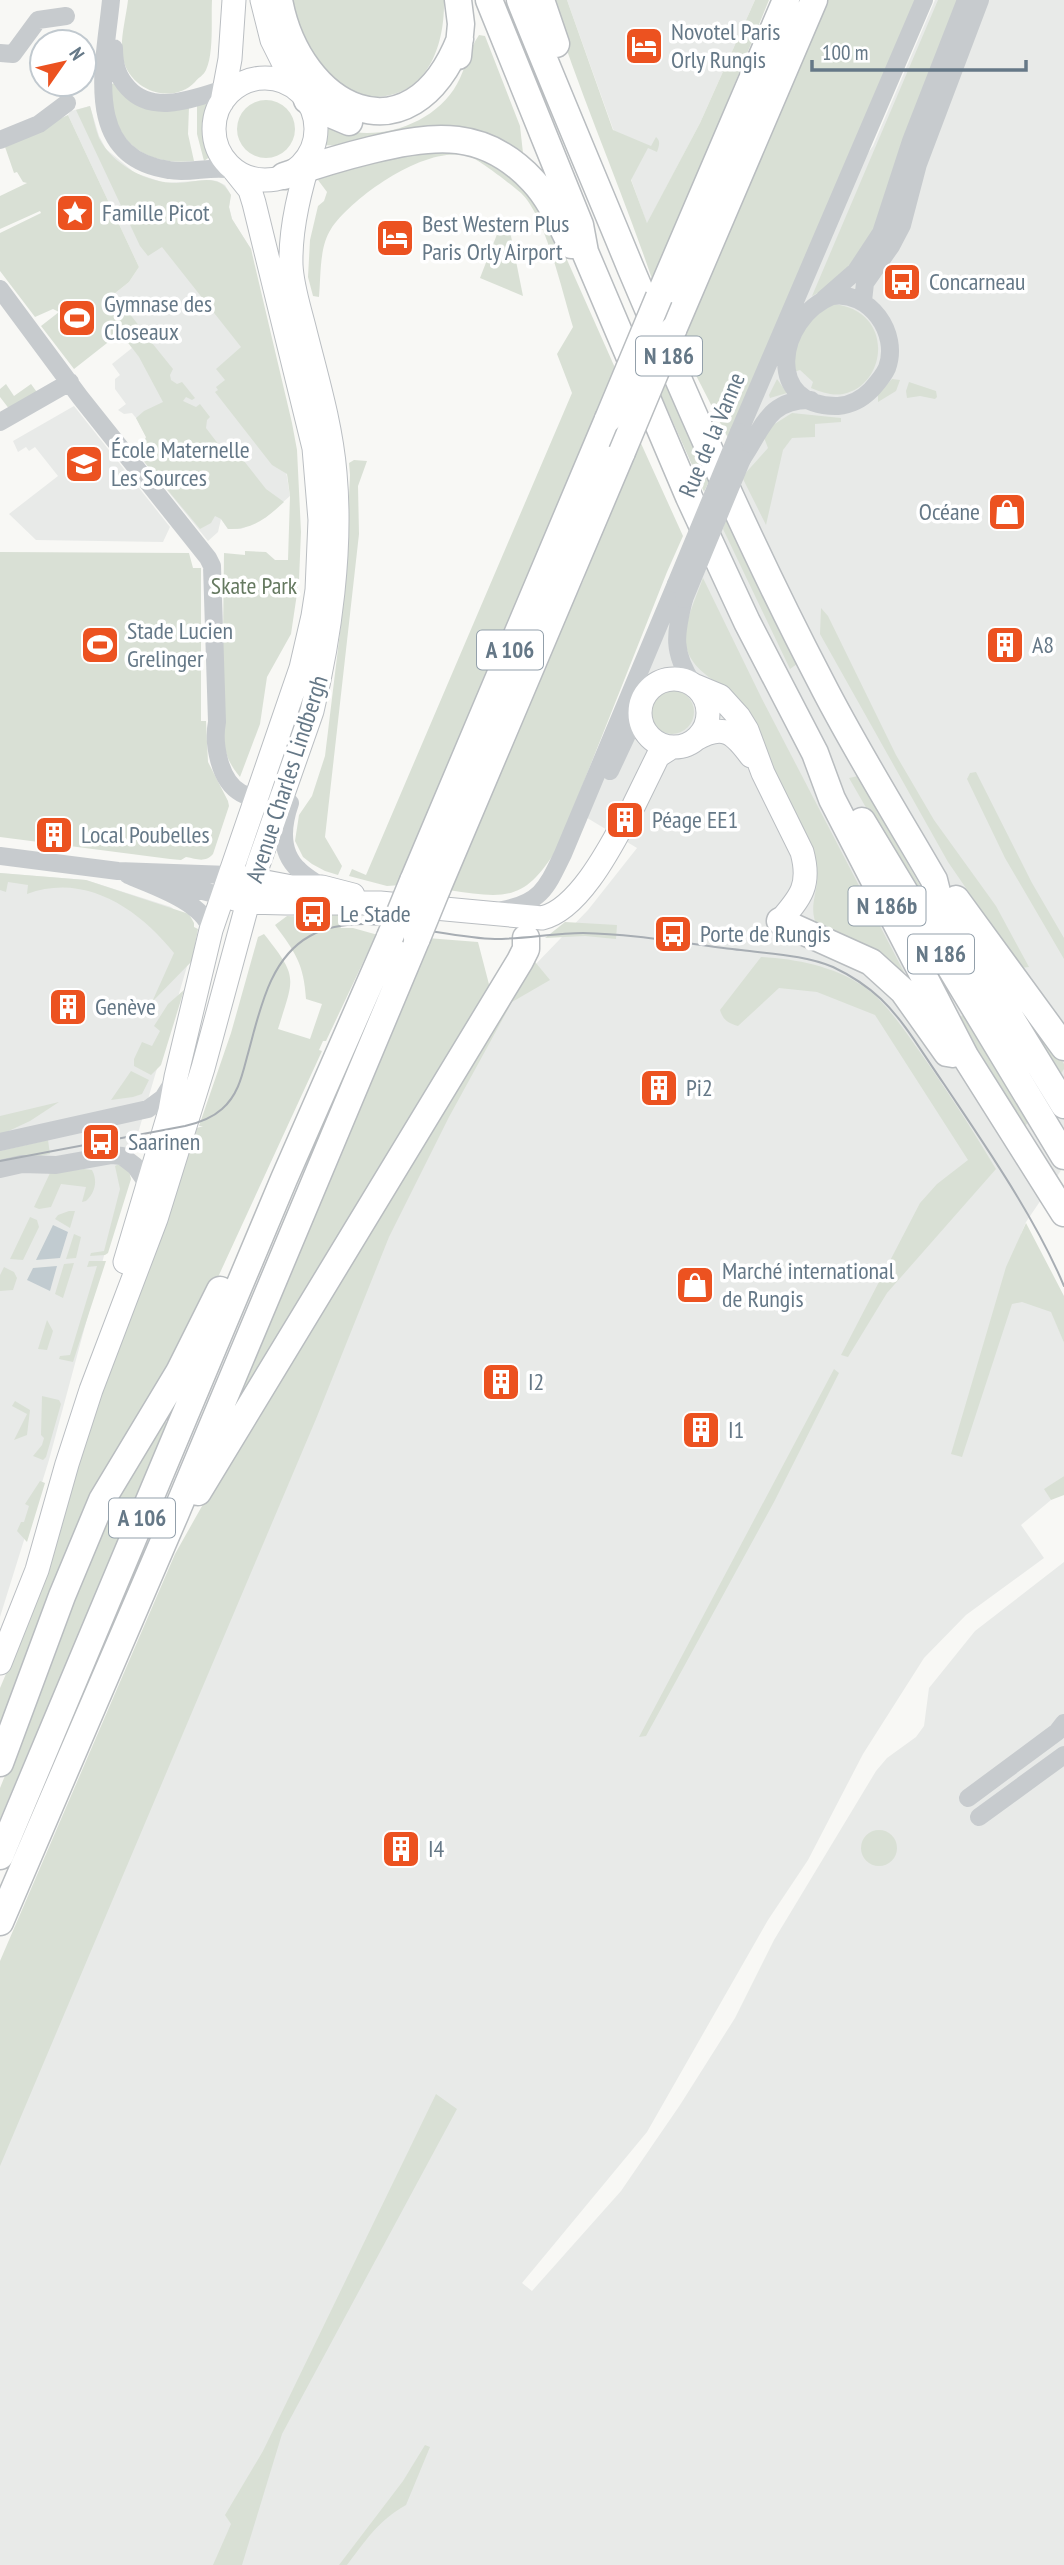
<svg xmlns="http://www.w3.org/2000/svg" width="1064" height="2565" viewBox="0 0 1064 2565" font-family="'PT Sans Narrow',sans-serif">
	<rect width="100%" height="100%" fill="#f8f8f5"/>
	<!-- built -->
	<path fill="#e8eae8" d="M567 0H755L700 123 647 224Z
		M935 0H1064V1166L1026 1222 1021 1234 1064 1343V1476L1045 1489 1051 1500 1021 1525 1044 1558 966 1615 924 1658 863 1754 808 1860 768 1920 647 2132 522 2283 532 2291 621 2191 680 2105 735 2018 774 1940 876 1771 887 1758 916 1737 924 1726 929 1688 975 1631 1064 1562V2565H0V2033L431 1134 532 968 588 910 637 848 584 816 855 171 873 146Z
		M90 106 99 136 106 149 135 173 165 183 210 180 217 181 225 185 231 195 229 207 232 219 251 249 290 496 266 517 241 529H228L221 519 218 532 208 541 141 458 143 456 141 448 147 439 136 418 132 413 124 414 118 410 126 404 115 389V379L120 375 112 364 132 348 123 336H116L114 294 129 282 139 267 68 115 71 111Z
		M74 406 170 527 163 542 36 540 9 514 58 476 35 447 29 451 26 447 18 452 13 441Z
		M0 873 86 880 171 907 189 923 193 946 126 1174 49 1460 0 1617Z"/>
	<!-- green -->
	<path fill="#d9e0d5" d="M128 0H212C211 19 214 53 206 70 203 76 199 77 195 82 173 105 131 92 123 59 119 42 126 18 128 0Z
		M289 0H444C445 45 428 96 375 97 361 97 345 93 335 84 307 57 302 34 289 0Z
		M550 0H567L613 130 651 146 656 137C661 141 659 146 657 152L648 148 631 180 647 223 700 123 755 0H769L653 282C621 187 580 95 550 0Z
		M828 0H915L728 438 678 340Z
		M938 0H960L880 223 852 267 826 289 812 296Z
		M479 35 485 36 520 126 523 153 320 145V122C334 126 351 133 367 133 402 133 440 115 457 84 466 68 469 49 479 35Z
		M115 83 189 107 188 134 194 161C141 167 108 137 112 84Z
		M237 129a29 29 0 1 1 58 0a29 29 0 1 1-58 0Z
		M197 104H206V106L204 127 211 156 204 161 197 134Z
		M90 106C93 116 95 128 99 138 113 165 147 183 177 183 189 183 204 178 215 181 224 183 227 189 231 195L229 207 232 219 251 249 292 423 297 450 301 532 299 580 291 634 267 677 260 724 240 777C225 759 224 748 222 724L224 553 245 555V551L266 552 275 560H288L290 496 287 474 272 465 215 392 218 390 216 387 225 380 216 369 241 347 162 247 148 256 140 246 76 110Z
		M68 115 139 267 129 282 114 294 140 327 135 331 138 342 142 341 141 336 144 333 173 369 170 375 171 380 177 384 182 382 195 398 192 400 186 397 183 401 196 407 200 404 210 417 207 420 206 428 222 449 229 450 233 447 266 489 284 502C267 518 252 530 228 529L221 519 215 516 211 523 200 529 141 458 143 456 141 448 146 437 136 418 144 411 163 402 139 357 123 336H116L74 369 41 326 59 312 53 309 35 317 0 271V233L41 213 40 211 0 229V196L27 183 23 182 17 172 14 173 4 144Z
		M415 148 479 151 519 179 560 244 616 370 401 885 387 886 349 876 352 869 366 875 572 393 557 354 573 327C562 292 546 217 521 193 512 185 483 163 473 158 432 140 353 196 331 229 319 247 321 277 319 297L313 296 308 277 310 240 318 206 324 201 327 192 318 180 329 173Z
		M501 224 511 236 523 296 480 278Z
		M833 304C895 310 888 385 843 394 832 396 821 392 811 388L813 382 800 370 794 372C792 332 801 325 833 304Z
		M665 379 709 481 704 492 660 393Z
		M777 379 787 393 770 398 769 395Z
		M892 379 900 380 896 391 878 402V394Z
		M909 382 936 391 937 397 935 399 920 396 907 398 906 391Z
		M6 384 14 396 31 384 39 395 10 410 0 397V389Z
		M792 413 841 418V422L815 424V437L792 438 783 450 766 525 742 477 768 448 763 435 773 425Z
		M639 439 683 536 667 572 558 847C525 901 508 899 448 890L466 854 555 642 584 579 588 559Z
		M354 460 367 461 358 486 359 534 325 837 342 866 338 875 325 871 312 864 303 857 295 841 299 815 312 796 325 756 344 599 350 475 349 463Z
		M726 516 797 664 790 669 723 529Z
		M0 552 189 553 193 568H201V721H206L208 762 228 801 229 806 213 854C205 863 197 859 186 857L181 860 170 859 0 837Z
		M703 578 762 699 906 976 905 981 818 928C809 911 815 899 817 882 818 874 815 866 814 858L721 685C668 654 685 626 703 578Z
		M821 608 828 616 896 755 934 820 996 906 1029 967 1021 968 948 862 820 634Z
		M650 712a22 22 0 1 1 44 0a22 22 0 1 1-44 0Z
		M976 772 1032 883 1064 938V959L1005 858 967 779 970 773Z
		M858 776 944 928 1038 1107 849 778Z
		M0 873 86 880 189 914 194 923V927L198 929 192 961 152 1002 174 953C139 909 85 872 27 894L28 885 8 882 6 892 0 890Z
		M318 911H337L341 928H353L378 935 367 954 326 1041H323L319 1050 322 1051 213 1288 0 1734V1688L27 1624 108 1374 161 1238 197 1128 203 1126H199L231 1033 258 937 264 934C299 978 294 977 278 1029L310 1039 322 1004 306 999C304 964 295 952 275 925L287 916 318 917Z
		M565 922 617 925 616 939 585 936 545 938Z
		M427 938 478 942 491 992 222 1438 277 1298Z
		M531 957 550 980 512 1002 449 1117 389 1237 316 1419 0 2166V1961L175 1554 291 1348Z
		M761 957C796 959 833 966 863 986 882 999 897 1020 910 1038 941 1081 969 1124 996 1169L887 1293 848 1357 841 1355 920 1203 937 1184 968 1160 875 1015 817 992 779 988 738 1026C728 1023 723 1020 720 1010Z
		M996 972 1023 1003 1064 1064V1069L1060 1075Z
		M184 990 161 1065 151 1075 134 1066V1059L142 1042 152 1046 160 1031 154 1026 168 1004Z
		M963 1015 1029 1121 1022 1130 956 1020Z
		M131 1071 149 1080 142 1094 133 1097 111 1100Z
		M59 1102 30 1121 0 1135V1116Z
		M48 1140 50 1154 0 1165V1151Z
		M119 1164 129 1171 131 1179 108 1253 105 1255 90 1256 91 1253 104 1251 120 1189 115 1166Z
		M84 1169 92 1170C98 1181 95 1193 86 1201L82 1202 86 1187 61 1184 51 1207 39 1209 34 1207 50 1173Z
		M69 1211H75L70 1228 55 1219 58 1215Z
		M30 1217 37 1220 39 1227 23 1260 10 1259Z
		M1026 1223 1064 1296V1343L1051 1312 1022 1302 1012 1304 962 1457 951 1454 1006 1267Z
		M74 1234 81 1237 76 1258 66 1259Z
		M89 1261H106L73 1362 59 1359 60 1356 70 1355 97 1266 87 1267Z
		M74 1263 63 1298 55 1294 64 1264Z
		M4 1267 14 1272 17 1278 13 1290 0 1291V1275Z
		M47 1320 53 1331 47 1350 38 1349Z
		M834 1369 839 1373 774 1502 646 1736 639 1737Z
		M42 1396 59 1400 61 1404 46 1457 43 1460 33 1456 42 1445 44 1438 41 1435Z
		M15 1401 30 1410 27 1435 14 1440 27 1414 12 1406Z
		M163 1418 167 1424 162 1437 0 1819V1788L33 1706 84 1555Z
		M1064 1476V1495L1051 1500 1044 1489Z
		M40 1481 45 1483 27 1542 17 1531 21 1522H24L29 1506 25 1504Z
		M861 1848a18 18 0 1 1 36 0a18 18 0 1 1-36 0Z
		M436 2094 457 2109 282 2434 242 2565H213L231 2524 225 2515 263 2451Z
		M425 2445 430 2447 406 2505C380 2519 365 2541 347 2565H339L403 2481Z"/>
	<!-- water -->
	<path fill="#c1cbd0" d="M53 1225 68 1232 60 1258 36 1260Z
		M57 1266 50 1291 27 1280 33 1268Z"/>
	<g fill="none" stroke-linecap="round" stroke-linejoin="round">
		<defs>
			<path id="major" d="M262 0 272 40 296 88
				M214 129a51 51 0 1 1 102 0a51 51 0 1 1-102 0Z
				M222 102 230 59 234 0
				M640 713a34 34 0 1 1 68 0a34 34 0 1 1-68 0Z
				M696 686 720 696 739 717 747 730 763 773 802 852C811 885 801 897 780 921
				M696 739C724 723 734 733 751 756
				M634 805 658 756 672 747
				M239 877 292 887H322L353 895
				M235 899 248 902 286 903H380L542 918C577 910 608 852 624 822
				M125 1262 170 1111 176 1077 211 930 301 668 313 616 317 590 320 520 314 448 254 203 250 190 234 170
				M0 1663 37 1570 67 1464 91 1390 156 1219 203 1068 258 865 312 711C330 637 342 549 335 473 331 424 316 375 304 327 299 307 292 286 291 265 290 226 301 186 312 150"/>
			<path id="highway" d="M279 0C299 109 410 165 460 39
				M458 0 461 24 458 56
				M489 0 580 225 585 252 689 497 747 622 815 753 832 799 965 1056 1064 1213
				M520 0C556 90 594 179 631 269 690 408 751 548 821 682 855 749 896 814 934 880L939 900 955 927 1064 1105
				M541 0 556 44
				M307 100 330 114 349 122
				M284 176C313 166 342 157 371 150 434 134 485 129 533 181 550 199 560 223 571 245
				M659 297 786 0
				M673 330 814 0
				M862 821 1064 1156
				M413 881 608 419
				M437 889 622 452
				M956 899 1064 1047
				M780 921 871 962 903 991 947 1053 953 1054
				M198 1492 520 961 526 949V938
				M0 1763 62 1596 102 1500 179 1372 220 1290
				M0 1856 284 1179 390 937
				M0 1922 175 1515 417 938"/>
		</defs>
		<!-- major casing -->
		<use href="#major" stroke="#babec2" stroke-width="25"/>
		<!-- highway casing -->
		<use href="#highway" stroke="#b9bdc0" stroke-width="29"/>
		<!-- minor -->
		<path stroke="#c7cbce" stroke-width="18" d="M111 0C105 64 80 157 169 170 191 174 211 165 234 170
			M114 48C114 64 117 76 128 88 157 120 207 92 241 84
			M0 53 13 54 38 20 66 16
			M0 140 39 124 67 103
			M0 289 80 397 208 558 212 566 217 722C213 743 219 781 241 793 248 797 259 798 268 799
			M832 296C869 290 900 333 887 368 883 377 877 383 871 390 862 399 851 405 838 406 764 408 776 319 832 296Z
			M824 299 856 271 881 233 911 141 966 0
			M863 301 865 283 891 246 902 225 918 164 980 0
			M0 422 70 382
			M739 432 924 0
			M742 459C763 429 767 399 811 400
			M684 599C675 635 672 652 693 684
			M610 771 640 707
			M290 803C282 826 279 852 299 870 306 877 314 881 322 887
			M0 856 118 871 229 875
			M128 875C154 886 203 902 211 930
			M167 889 203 891 222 896
			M502 910C541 903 547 887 563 854L676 584
			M0 1142 148 1109 163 1098 173 1082
			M0 1169 22 1164 56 1165 112 1155 122 1156 135 1166 148 1185
			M968 1798 1057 1732 1064 1723
			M979 1817 1064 1755"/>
		<!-- major -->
		<use href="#major" stroke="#fff" stroke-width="23"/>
		<!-- highway -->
		<use href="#highway" stroke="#fff" stroke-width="26"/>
		<!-- tram -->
		<path stroke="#a7adb3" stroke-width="2" d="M0 1161 185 1126C198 1123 212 1118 222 1109 238 1095 242 1076 247 1057 259 1015 268 959 310 936 360 908 440 938 495 939 525 939 554 933 583 933 635 934 689 944 741 950 771 954 805 955 833 967 850 975 867 986 881 999 906 1023 924 1056 944 1084 986 1147 1035 1217 1064 1286"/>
		<defs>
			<path id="highway-bridge" d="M608 419 659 297
				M622 452 673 330
				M390 937 413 881
				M417 938 437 889"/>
		</defs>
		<!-- highway-bridge casing -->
		<use href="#highway-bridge" stroke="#b9bdc0" stroke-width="29" stroke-linecap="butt"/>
		<!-- minor-bridge -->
		<path stroke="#c7cbce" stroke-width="18" d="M676 584 739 432
			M684 599 742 459"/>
		<!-- highway-bridge -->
		<use href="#highway-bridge" stroke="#fff" stroke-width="26"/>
	</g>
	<!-- icons -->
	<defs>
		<symbol id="hotel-square" viewBox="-11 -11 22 22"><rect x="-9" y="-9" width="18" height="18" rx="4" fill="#ec5220" stroke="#fff"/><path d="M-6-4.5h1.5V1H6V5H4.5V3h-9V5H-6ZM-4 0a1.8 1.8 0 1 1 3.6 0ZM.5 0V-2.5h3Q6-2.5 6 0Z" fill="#fff"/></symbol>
		<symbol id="sight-square" viewBox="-11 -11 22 22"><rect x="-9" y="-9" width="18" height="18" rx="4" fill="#ec5220" stroke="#fff"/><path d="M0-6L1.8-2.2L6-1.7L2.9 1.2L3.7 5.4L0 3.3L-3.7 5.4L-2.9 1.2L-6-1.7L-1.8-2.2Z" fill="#fff"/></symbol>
		<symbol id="bus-square" viewBox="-11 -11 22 22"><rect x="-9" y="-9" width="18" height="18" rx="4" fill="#ec5220" stroke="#fff"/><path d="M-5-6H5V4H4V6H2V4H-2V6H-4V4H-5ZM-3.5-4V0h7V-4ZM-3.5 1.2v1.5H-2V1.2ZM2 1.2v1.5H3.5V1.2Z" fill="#fff"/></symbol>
		<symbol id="stadium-square" viewBox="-11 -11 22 22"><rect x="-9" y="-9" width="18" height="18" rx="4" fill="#ec5220" stroke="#fff"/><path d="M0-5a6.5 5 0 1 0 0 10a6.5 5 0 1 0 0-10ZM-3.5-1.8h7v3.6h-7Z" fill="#fff"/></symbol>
		<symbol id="school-square" viewBox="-11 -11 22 22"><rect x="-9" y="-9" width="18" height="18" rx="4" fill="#ec5220" stroke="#fff"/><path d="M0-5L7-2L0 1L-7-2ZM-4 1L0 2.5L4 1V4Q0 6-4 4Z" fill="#fff"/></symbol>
		<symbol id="shop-square" viewBox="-11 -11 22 22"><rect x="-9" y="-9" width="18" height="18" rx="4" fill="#ec5220" stroke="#fff"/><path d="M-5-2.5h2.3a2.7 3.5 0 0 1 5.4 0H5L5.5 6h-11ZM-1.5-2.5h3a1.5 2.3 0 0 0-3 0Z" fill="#fff"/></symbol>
		<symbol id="building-square" viewBox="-11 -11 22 22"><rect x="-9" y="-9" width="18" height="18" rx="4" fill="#ec5220" stroke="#fff"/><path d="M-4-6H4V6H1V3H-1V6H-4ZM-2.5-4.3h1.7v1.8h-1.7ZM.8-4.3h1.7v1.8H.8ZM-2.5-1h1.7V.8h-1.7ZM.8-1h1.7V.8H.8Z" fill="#fff"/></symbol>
	</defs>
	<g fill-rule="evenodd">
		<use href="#hotel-square" x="622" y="24" width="44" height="44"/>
		<use href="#sight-square" x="53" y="191" width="44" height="44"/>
		<use href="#hotel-square" x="373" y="216" width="44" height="44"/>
		<use href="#bus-square" x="880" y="260" width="44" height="44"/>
		<use href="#stadium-square" x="55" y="296" width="44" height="44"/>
		<use href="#school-square" x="62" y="442" width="44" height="44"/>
		<use href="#shop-square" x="985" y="490" width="44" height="44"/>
		<use href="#stadium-square" x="78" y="623" width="44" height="44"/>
		<use href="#building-square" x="983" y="623" width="44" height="44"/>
		<use href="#building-square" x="603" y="798" width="44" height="44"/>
		<use href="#building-square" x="32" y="813" width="44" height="44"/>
		<use href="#bus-square" x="291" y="892" width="44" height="44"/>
		<use href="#bus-square" x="651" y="912" width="44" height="44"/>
		<use href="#building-square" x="46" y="985" width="44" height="44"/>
		<use href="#building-square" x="637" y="1066" width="44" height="44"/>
		<use href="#bus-square" x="79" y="1120" width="44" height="44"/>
		<use href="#shop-square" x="673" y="1263" width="44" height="44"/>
		<use href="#building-square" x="479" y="1360" width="44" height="44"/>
		<use href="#building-square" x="679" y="1408" width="44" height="44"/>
		<use href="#building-square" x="379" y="1827" width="44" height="44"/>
	</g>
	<g text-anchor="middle" stroke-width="7" stroke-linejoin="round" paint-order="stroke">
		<!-- shield labels -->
		<g fill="#fff" stroke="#93a0ab" stroke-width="2">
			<rect x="636" y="336.5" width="66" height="39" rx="5"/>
			<rect x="477" y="630.5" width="66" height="39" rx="5"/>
			<rect x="848.5" y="886.5" width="77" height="39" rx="5"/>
			<rect x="908" y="934.5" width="66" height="39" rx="5"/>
			<rect x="109" y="1498.5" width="66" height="39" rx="5"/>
		</g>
		<g font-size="23" font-weight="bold" fill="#657887">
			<text x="669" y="364">N 186</text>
			<text x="510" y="658">A 106</text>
			<text x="887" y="914">N 186b</text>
			<text x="941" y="962">N 186</text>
			<text x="142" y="1526">A 106</text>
		</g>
		<!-- poi labels -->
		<g font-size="24" fill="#657887" stroke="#fff" text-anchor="start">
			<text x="671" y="40">Novotel Paris<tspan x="671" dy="28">Orly Rungis</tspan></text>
			<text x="102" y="221">Famille Picot</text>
			<text x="422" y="232">Best Western Plus<tspan x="422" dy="28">Paris Orly Airport</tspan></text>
			<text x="929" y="290">Concarneau</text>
			<text x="104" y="312">Gymnase des<tspan x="104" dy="28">Closeaux</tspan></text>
			<text x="111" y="458">École Maternelle<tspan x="111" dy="28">Les Sources</tspan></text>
			<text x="980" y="520" text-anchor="end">Océane</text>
			<text x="127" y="639">Stade Lucien<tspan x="127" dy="28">Grelinger</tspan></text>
			<text x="1032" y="653">A8</text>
			<text x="652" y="828">Péage EE1</text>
			<text x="81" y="843">Local Poubelles</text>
			<text x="340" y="922">Le Stade</text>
			<text x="700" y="942">Porte de Rungis</text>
			<text x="95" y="1015">Genève</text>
			<text x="686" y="1096">Pi2</text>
			<text x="128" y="1150">Saarinen</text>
			<text x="722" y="1279">Marché international<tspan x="722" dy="28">de Rungis</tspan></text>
			<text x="528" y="1390">I2</text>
			<text x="728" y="1438">I1</text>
			<text x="428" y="1857">I4</text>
		</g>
		<!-- street labels -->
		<g font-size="24" fill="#657887" stroke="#fff">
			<text transform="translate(712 435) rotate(-67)" y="8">Rue de la Vanne</text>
			<text transform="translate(287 779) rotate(-72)" y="8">Avenue Charles Lindbergh</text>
		</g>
		<!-- park labels -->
		<g font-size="24" fill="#657960" stroke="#fff">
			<text x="254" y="594">Skate Park</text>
		</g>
	</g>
	<!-- north arrow -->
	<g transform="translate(63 63) rotate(56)"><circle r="33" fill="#ffffff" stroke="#c1c9cf" stroke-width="2"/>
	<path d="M0-5L12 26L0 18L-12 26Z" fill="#ec5220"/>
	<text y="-10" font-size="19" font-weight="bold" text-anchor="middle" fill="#657887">N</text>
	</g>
	<!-- scale -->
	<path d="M812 60v10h214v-10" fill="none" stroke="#657887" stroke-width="3.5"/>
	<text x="822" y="60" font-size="21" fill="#657887" stroke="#ffffff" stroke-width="5" paint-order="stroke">100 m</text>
</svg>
